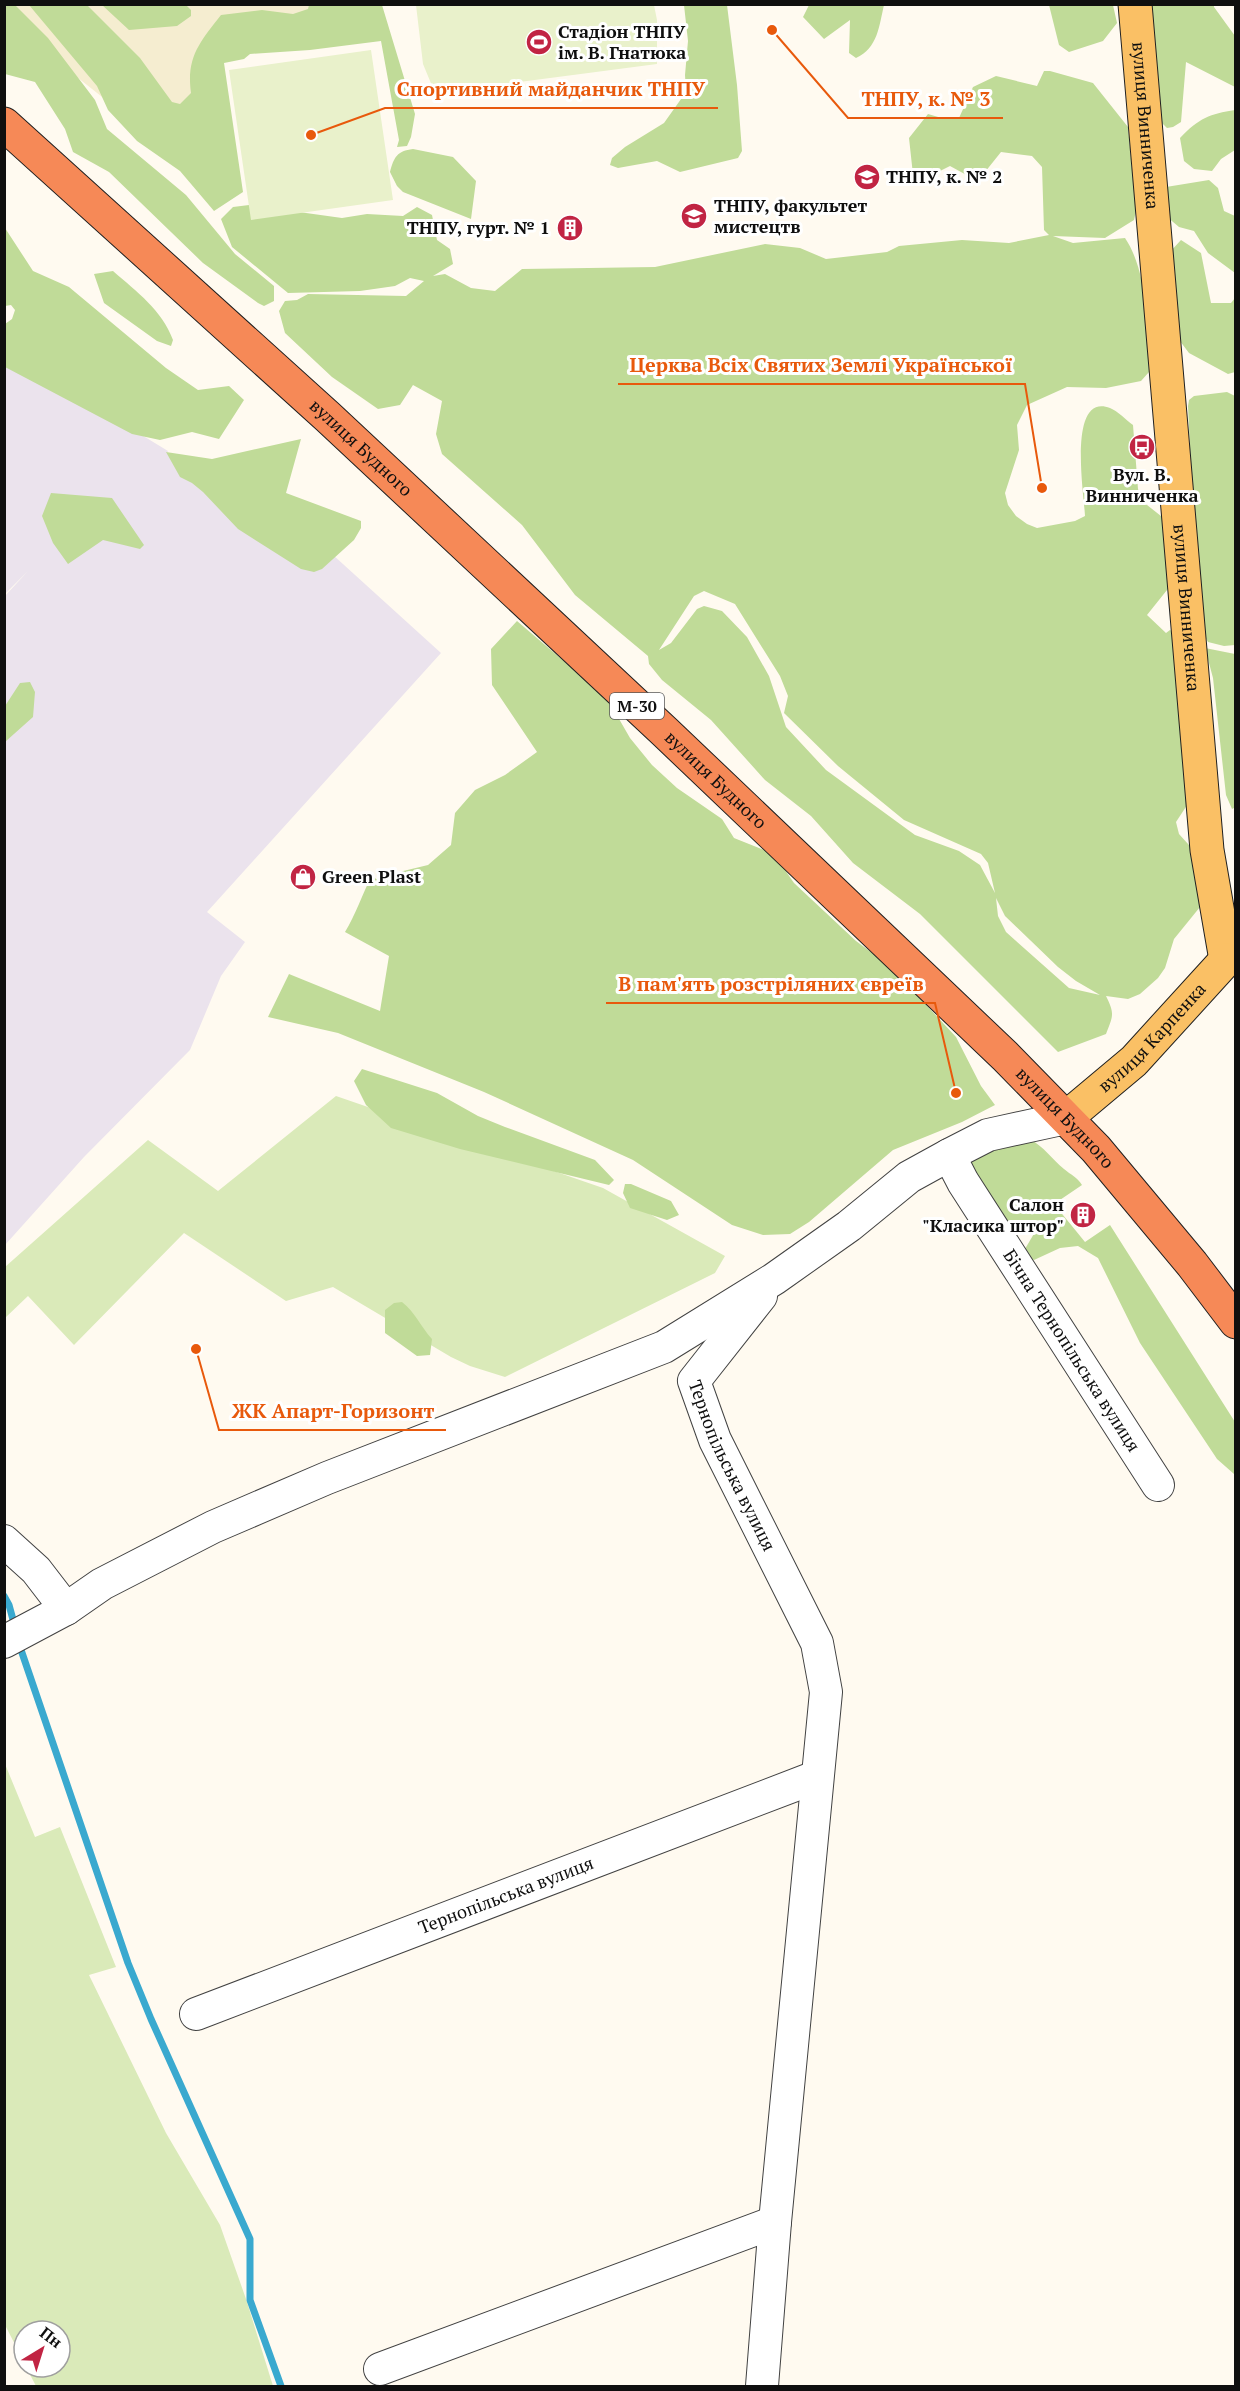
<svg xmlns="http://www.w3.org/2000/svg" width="1240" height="2391" viewBox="0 0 1240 2391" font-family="'PT Serif',serif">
	<rect width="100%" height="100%" fill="#fffaf0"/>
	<!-- industrial -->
	<path fill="#ebe3ed" d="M5 352 168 451 167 453 322 545 441 653 207 912 245 942 221 976 190 1050 84 1157 5 1245 4 597 28 571 5 594Z"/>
	<!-- farmland -->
	<path fill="#f5edd0" d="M4 5H335L198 58 222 192 5 20Z"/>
	<!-- green -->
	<path fill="#daeab9" d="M336 1096 603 1188 725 1256 715 1273 505 1377 470 1366 451 1357 333 1287 286 1301 184 1233 74 1345 28 1296 5 1318V1267L148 1140 218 1191Z
		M5 1764 35 1837 60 1827 116 1967 89 1975 166 2133 220 2225 246 2299 273 2386H36L26 2367H60V2331H24V2362L5 2325Z"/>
	<!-- forest -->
	<path fill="#c0db98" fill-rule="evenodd" d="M4 5H15L48 38 95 100 107 129 186 195 235 254 274 286V301L264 306 258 303 203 263 109 172 73 152 65 129 35 82 5 74Z
		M29 5H87L140 58 172 102 180 104 191 93C186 57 200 42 221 15L262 10 293 14 308 9 309 5H382L415 114 411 137 407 146 397 147 399 140 381 41 310 50 250 54 244 59 224 63 243 192 214 211 180 171 137 141 108 110 97 86Z
		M102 5H186L191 10V16L177 26 129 30Z
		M684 5H727L737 85 742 151 738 158 680 172 657 161 618 168 610 165 612 158 625 147 664 123 686 92 685 75 688 41Z
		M809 5H884C879 26 878 48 856 58L849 53 850 20 824 39 803 17Z
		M1049 5H1113L1117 23 1103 41 1069 52 1059 45Z
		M1144 5H1214V7L1235 36V87L1186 62 1181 122 1173 127 1167 128 1161 122Z
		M1044 71H1050L1093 83 1128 127 1136 211 1134 220 1105 238 1053 236 1073 243 1125 238C1148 272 1148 331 1149 372L1141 381 1106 388 1067 387 1027 405 1017 425 1019 450 1005 493 1008 505 1016 516 1027 524 1037 528 1075 521 1085 516C1084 494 1067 392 1110 408 1118 411 1126 420 1133 425L1138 489 1142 501 1166 520 1171 585 1147 615 1166 633 1170 630 1181 636 1197 790 1176 822 1179 834 1198 855 1200 907 1174 939 1165 968 1158 978 1140 994 1128 999 1106 996C1115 1014 1113 1016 1106 1034L1058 1052 920 914 853 863 811 816 765 780 711 720 662 680 649 664 648 656 575 595 522 525 442 454 436 434 442 401 413 385 400 405 378 409 332 377 285 333 279 311 285 301 297 300 308 294 406 296 424 281 410 278 395 286 360 291 288 293 232 247 221 219 233 207 249 205 342 218 367 214 403 216 417 207 432 215 437 240 450 249 453 264 433 276 445 274 471 288 495 291 522 269 655 267 765 244 800 248 826 259 887 252 899 246 962 240 1009 243 1049 235 1044 230 1042 167 1032 156 1001 152 985 172 972 178 950 166 914 184 909 138 928 114 945 119 959 118 973 87 996 76 1037 86ZM704 591 735 604 780 676 788 696 784 713 838 766 904 820 981 854 988 863 995 893 980 865 959 851 915 835 826 770 786 727 769 676 747 637 722 611 704 606 697 609 671 643 659 650 694 596ZM996 898 1005 916 1058 967 1076 981 1100 995 1069 988 1006 932 998 916Z
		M1235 110V150L1221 159 1212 171 1194 169 1184 161 1180 138C1199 118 1210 114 1235 110Z
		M413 149 453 157 476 181 471 219 403 192 397 186 390 172C394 157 397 151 413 149Z
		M1209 180 1218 188 1224 211 1235 216V273L1208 253 1194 231 1179 227 1160 211 1166 187Z
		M5 228 33 271 69 287 166 368 198 390 229 386 244 400 219 439 192 432 160 440 132 434 5 367V324L12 319 15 310 11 305 5 306Z
		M1181 240 1201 253 1211 303H1231L1235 298V372L1228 374 1189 353 1180 341 1169 253Z
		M113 271C137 292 162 310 173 340L171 346 157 341 104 303 94 274Z
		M1227 392 1235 396V645L1224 646 1208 642 1198 624 1188 406 1189 400 1194 396Z
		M301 439 286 493 361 521V528L354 540 322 569 314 572 301 569 238 529 203 492 192 483 180 477 166 452 212 459Z
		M51 493 112 498 144 545 140 549 103 540 68 564 53 543 42 516Z
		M517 621 607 698 630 738 652 765 677 788 722 819 734 838 774 854 794 883 856 941 891 967 956 1037 981 1086 995 1105 962 1122 893 1150 809 1222 790 1234 763 1235 732 1225 633 1160 484 1092 338 1033 268 1017 289 974 380 1011 389 956 345 932C356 914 362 895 372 875L380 883 395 873 428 865 451 845 455 813 475 790 505 775 537 752 492 685 491 649Z
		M1205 648 1235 654 1236 807 1232 809 1226 795 1213 678Z
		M30 682 35 692 33 717 5 742V706L20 683Z
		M362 1069 437 1093 478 1116 505 1127 595 1160 614 1180 609 1185 460 1149 391 1128 366 1105 354 1081Z
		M1030 1139C1044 1147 1052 1159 1064 1169 1071 1175 1077 1177 1082 1185L1054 1204 1085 1242 1110 1225 1235 1422 1236 1471 1234 1474 1217 1459 1140 1343 1098 1258 1078 1246 1060 1248 1034 1260 1022 1254 1035 1232 1005 1224 963 1162 970 1154Z
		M625 1184H631L671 1201 679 1215 667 1220 630 1208 623 1193Z
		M402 1302C415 1312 421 1327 432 1339L430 1355 417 1356 385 1333V1310L394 1303Z"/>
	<!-- pitch -->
	<path fill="#e9f1cb" d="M416 5H654L657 20V64L435 93 423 64Z
		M371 50 393 200 251 220 229 70Z"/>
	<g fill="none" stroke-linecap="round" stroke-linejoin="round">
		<!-- stream -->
		<path stroke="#3aa9cf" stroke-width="7" d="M4 1596 9 1605 15 1627
			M19 1644 128 1963 151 2019 250 2239V2300L281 2386"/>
		<defs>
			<g id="minor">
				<path id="s1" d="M949 1155 963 1182 1158 1485"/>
				<path id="s2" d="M761 1296 694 1381 715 1440 817 1643 826 1692 775 2222 762 2386"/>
				<path d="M4 1541 36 1570 66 1609"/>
				<path d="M4 1642 66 1609 102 1584 213 1527 327 1478 664 1347 774 1279 849 1226 909 1177 949 1155 988 1135 1066 1118"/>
				<path id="s3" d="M196 2014 816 1777"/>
				<path d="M380 2369 775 2222"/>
			</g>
			<g id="major">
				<path id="s4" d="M1135 4 1207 850 1226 960"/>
				<path id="s5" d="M1066 1118 1134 1061 1226 960"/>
			</g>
			<g id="highway">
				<path id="s6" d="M4 124 328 417 665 732 1005 1056 1096 1149 1192 1264 1236 1322"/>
			</g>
		</defs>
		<!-- minor casing -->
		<use href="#minor" stroke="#424242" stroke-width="34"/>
		<!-- major casing -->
		<use href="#major" stroke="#202020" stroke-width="35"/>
		<!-- highway casing -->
		<use href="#highway" stroke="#202020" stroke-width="35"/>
		<!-- minor -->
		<use href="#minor" stroke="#fff" stroke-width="32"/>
		<!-- major -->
		<use href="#major" stroke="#fac065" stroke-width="33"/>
		<!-- highway -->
		<use href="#highway" stroke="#f68957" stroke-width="33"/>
	</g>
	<!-- icons -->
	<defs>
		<symbol id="stadium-disc" viewBox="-11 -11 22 22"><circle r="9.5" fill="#c12443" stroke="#fff"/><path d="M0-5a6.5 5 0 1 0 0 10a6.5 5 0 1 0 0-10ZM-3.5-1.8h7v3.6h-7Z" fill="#fff"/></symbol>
		<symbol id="university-disc" viewBox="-11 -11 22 22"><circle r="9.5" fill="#c12443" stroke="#fff"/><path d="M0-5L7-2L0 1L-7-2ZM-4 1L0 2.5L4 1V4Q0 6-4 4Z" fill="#fff"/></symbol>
		<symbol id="building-disc" viewBox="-11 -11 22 22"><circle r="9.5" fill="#c12443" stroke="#fff"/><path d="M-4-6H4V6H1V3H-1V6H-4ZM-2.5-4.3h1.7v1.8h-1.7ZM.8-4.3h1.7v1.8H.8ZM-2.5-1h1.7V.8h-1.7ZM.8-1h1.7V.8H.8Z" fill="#fff"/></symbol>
		<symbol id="bus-disc" viewBox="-11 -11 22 22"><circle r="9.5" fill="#c12443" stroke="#fff"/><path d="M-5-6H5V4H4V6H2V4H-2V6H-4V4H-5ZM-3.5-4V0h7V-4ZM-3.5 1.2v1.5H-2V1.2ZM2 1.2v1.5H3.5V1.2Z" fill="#fff"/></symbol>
		<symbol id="shop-disc" viewBox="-11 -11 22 22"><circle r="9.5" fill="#c12443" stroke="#fff"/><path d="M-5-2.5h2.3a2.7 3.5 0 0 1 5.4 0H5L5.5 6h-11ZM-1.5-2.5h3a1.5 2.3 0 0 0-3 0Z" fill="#fff"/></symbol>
	</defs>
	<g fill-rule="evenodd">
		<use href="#stadium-disc" x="524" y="27" width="30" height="30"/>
		<use href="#university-disc" x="852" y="162" width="30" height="30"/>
		<use href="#university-disc" x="679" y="201" width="30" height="30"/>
		<use href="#building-disc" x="555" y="213" width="30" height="30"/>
		<use href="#bus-disc" x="1127" y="432" width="30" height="30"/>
		<use href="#shop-disc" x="288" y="862" width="30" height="30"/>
		<use href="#building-disc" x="1068" y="1200" width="30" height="30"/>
	</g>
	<g text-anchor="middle" stroke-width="6" stroke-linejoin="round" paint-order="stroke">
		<!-- shield labels -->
		<rect fill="#fff" stroke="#575757" stroke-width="1.5" x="610" y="693" width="54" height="26" rx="4.5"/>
		<g font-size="16" font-weight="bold" fill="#0f0f0f">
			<text x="637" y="712">М-30</text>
		</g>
		<!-- poi labels -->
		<g font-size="18" font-weight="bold" fill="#0f0f0f" stroke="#fff" text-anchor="start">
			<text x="558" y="38">Стадіон ТНПУ<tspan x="558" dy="21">ім. В. Гнатюка</tspan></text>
			<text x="886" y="183">ТНПУ, к. № 2</text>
			<text x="714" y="212">ТНПУ, факультет<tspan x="714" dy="21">мистецтв</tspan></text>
			<text x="550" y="234" text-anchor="end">ТНПУ, гурт. № 1</text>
			<text x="1142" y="481" text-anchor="middle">Вул. В.<tspan x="1142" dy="21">Винниченка</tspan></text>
			<text x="322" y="883">Green Plast</text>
			<text x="1064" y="1211" text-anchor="end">Салон<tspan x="1064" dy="21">"Класика штор"</tspan></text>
		</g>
		<!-- street labels -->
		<g font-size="18" fill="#0f0f0f" stroke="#fff">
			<text dy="6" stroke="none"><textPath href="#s4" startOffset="122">вулиця Винниченка</textPath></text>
			<text dy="6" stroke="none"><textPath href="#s6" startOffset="482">вулиця Будного</textPath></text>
			<text dy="6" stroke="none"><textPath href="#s4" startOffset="606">вулиця Винниченка</textPath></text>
			<text dy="6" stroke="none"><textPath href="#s6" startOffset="968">вулиця Будного</textPath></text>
			<text dy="6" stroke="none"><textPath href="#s5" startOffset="118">вулиця Карпенка</textPath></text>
			<text dy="6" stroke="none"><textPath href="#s6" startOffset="1454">вулиця Будного</textPath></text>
			<text dy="6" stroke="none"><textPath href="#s1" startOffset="231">Бічна Тернопільська вулиця</textPath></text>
			<text dy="6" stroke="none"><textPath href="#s2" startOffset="201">Тернопільська вулиця</textPath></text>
			<text dy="6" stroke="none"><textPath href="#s3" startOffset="332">Тернопільська вулиця</textPath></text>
		</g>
	</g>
	<!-- callouts -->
	<path fill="none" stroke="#e8590c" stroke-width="2" d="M311 135L385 108H718M772 30L848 118H1003M1042 488L1025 384H618M956 1093L935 1003H606M196 1349L219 1430H446"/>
	<g fill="#e8590c" stroke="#fff" stroke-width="2">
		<circle cx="311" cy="135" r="6"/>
		<circle cx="772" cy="30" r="6"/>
		<circle cx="1042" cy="488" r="6"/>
		<circle cx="956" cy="1093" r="6"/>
		<circle cx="196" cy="1349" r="6"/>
	</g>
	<g font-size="20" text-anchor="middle" font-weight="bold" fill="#e8590c" stroke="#fff" stroke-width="6" stroke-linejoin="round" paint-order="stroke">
		<text x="551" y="96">Спортивний майданчик ТНПУ</text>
		<text x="926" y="106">ТНПУ, к. № 3</text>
		<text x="821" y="372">Церква Всіх Святих Землі Української</text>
		<text x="771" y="991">В пам'ять розстріляних євреїв</text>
		<text x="333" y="1418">ЖК Апарт-Горизонт</text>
	</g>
	<!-- border -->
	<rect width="1240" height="2391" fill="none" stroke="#0f0f0f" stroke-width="12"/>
	<!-- north arrow -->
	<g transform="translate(42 2349) rotate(38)"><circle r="28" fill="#ffffff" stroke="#9f9f9f" stroke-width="1.5"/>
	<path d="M0-4.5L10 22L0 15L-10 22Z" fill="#c12443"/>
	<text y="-9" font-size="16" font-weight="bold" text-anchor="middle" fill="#0f0f0f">Пн</text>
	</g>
</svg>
